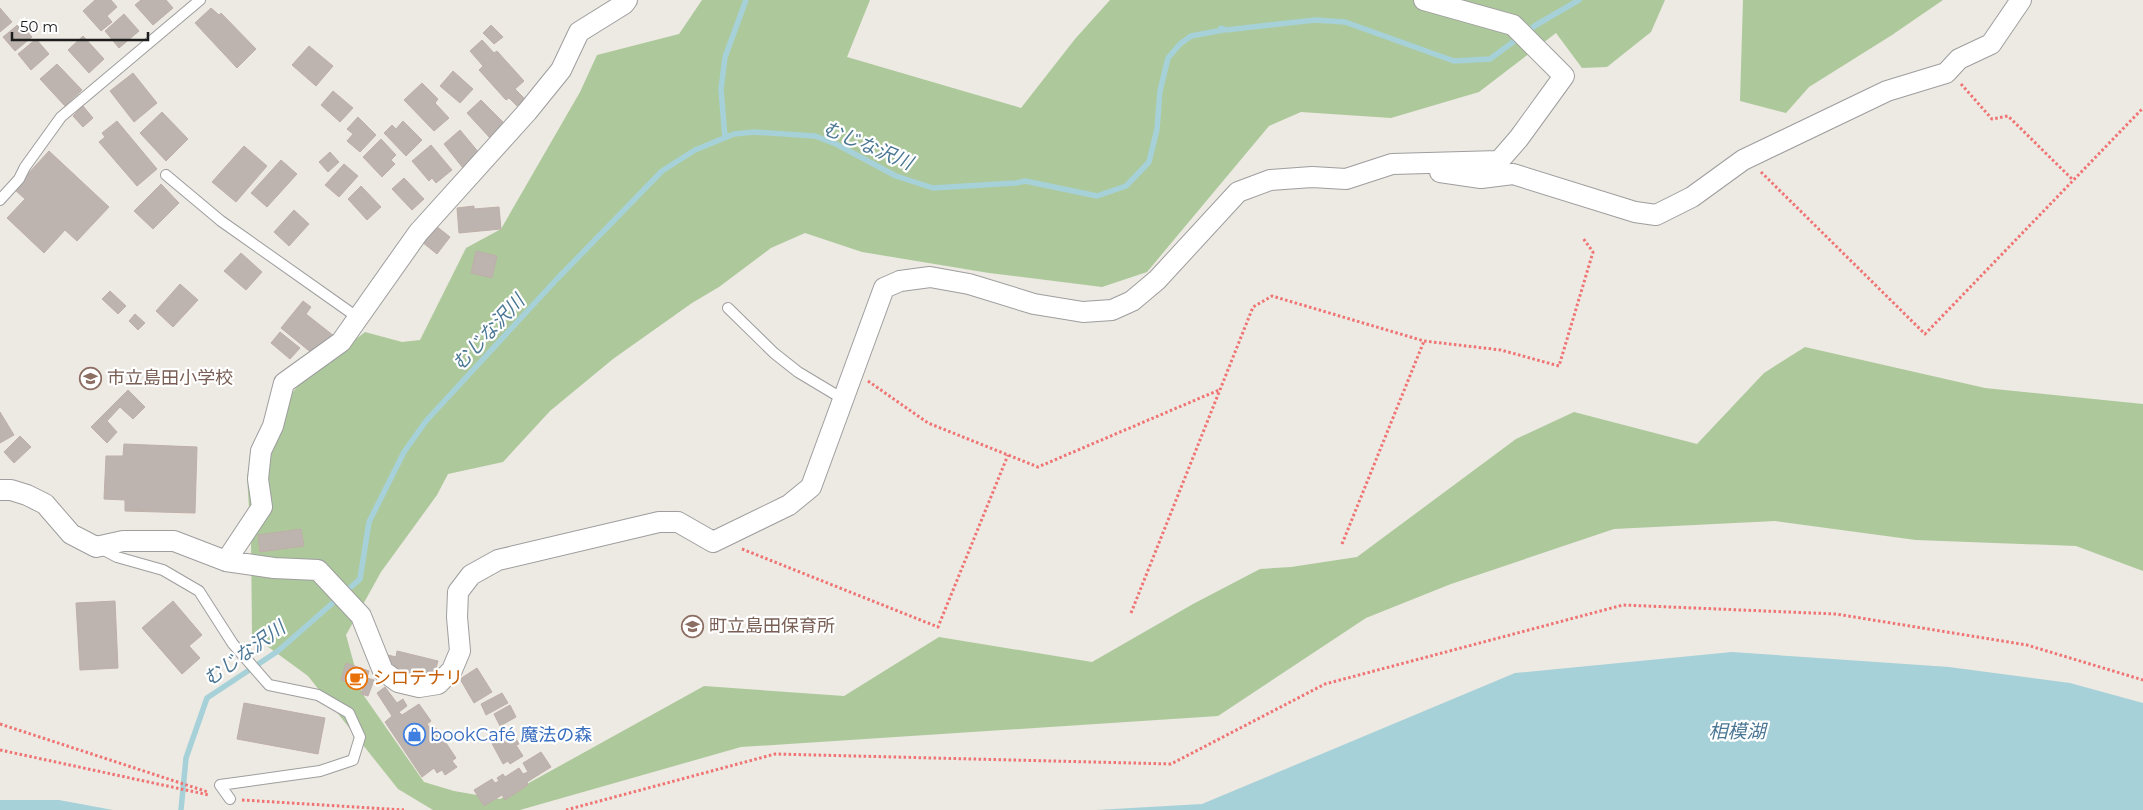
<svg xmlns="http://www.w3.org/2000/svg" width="2143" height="810" viewBox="0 0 2143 810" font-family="Montserrat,'Noto Sans JP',sans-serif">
	<rect width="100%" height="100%" fill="#ede9e3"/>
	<!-- forest -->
	<path fill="#adc99b" d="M702 0H870L847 57 1021 108 1075 39 1110 0H1665L1651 32 1607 67 1582 68 1556 33 1479 92 1391 118 1301 112 1269 126 1147 272 1102 287 989 273 862 252 805 233 771 248 719 287 692 303 613 359 550 411 503 462 448 474 437 495 381 572 346 635 362 693 424 782 454 791 500 799 704 686 844 696 939 637 1092 662 1193 604 1260 569 1291 567 1357 557 1516 439 1574 412 1697 444 1764 373 1805 347 1985 388 2143 404V571L2076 546 1916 540 1775 521 1614 529 1451 584 1366 618 1218 716 741 747 520 810H433L398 789 308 676 252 635 251 540 247 476 259 436 300 383 365 332 402 342 420 340 466 248 501 229 580 92 597 55 679 34Z
		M1743 0H1943L1892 35 1809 87 1786 113 1740 101Z"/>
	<!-- water -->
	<path fill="#a7d1d8" d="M1732 652 1949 667 2070 683 2143 703V810H1096L1202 804 1515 673Z
		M0 800H59L113 810H0Z"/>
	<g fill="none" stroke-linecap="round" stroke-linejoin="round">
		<!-- stream -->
		<path stroke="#a7d1d8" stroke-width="5.5" d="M725 138 721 89 725 57 746 0
			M181 810 186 758 207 698 278 651 360 579 369 522 404 452 426 421 556 280 662 171 695 150 734 134 754 132 815 136 836 144 896 176 933 188 1016 183 1025 181 1097 196 1126 186 1149 162 1157 129 1160 91 1168 58 1180 44 1191 36 1223 30 1221 28 1226 30 1315 20 1345 22 1454 61 1490 59 1536 25 1579 0"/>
	</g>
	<!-- building -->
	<path fill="#bdb4b0" stroke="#beafa7" d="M95 0H111L117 7 107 16 112 22 101 31 83 11Z
		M141 0H166L173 8 153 25 135 5Z
		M0 8 12 22 0 32Z
		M211 8 219 15 221 13 256 49 237 68 195 23Z
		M124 14 139 31 119 48 105 31Z
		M20 23 32 37 15 51 3 37Z
		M491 25 503 37 494 44 483 33Z
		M83 36 104 59 89 73 68 50Z
		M36 39 49 54 31 70 18 54Z
		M482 40 494 53 497 51 524 81 515 89 525 99 517 106 509 98 506 100 479 70 483 66 470 51Z
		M309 46 333 66 316 86 292 65Z
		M57 64 82 90 65 106 40 79Z
		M453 71 473 89 460 103 440 86Z
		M133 73 157 103 134 122 110 91Z
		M422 83 438 99 435 103 449 118 434 131 404 100Z
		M333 91 353 108 340 122 321 105Z
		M481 100 505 124 490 138 467 113Z
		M83 106 93 118 83 127 73 116Z
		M162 112 188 139 166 161 140 133Z
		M358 117 376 135 360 152 347 141 353 134 347 129Z
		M117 121 157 169 137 186 99 142 105 137 102 133Z
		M403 121 422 140 406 156 384 133 392 125 396 129Z
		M460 130 480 154 463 168 444 144Z
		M381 139 396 155 391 160 395 164 382 177 363 157Z
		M431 145 452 170 436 183 432 178 429 181 412 161Z
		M244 146 267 166 236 202 212 182Z
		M49 151 109 207 77 241 65 230 44 253 7 218 25 199 14 189Z
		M330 152 339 162 328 172 319 162Z
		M281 160 297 174 267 207 251 193Z
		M344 164 358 176 339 197 325 185Z
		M404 178 424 199 412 210 392 189Z
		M161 184 179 203 153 229 134 211Z
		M361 186 381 207 367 220 348 199Z
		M474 206V209L499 207 501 229 459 233 457 208Z
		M294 210 309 224 289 246 274 232Z
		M436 226 450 237 437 254 422 242Z
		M476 251 497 256 492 278 471 273Z
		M241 253 262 272 246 290 224 271Z
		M180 284 198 300 173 327 156 311Z
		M110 291 126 306 118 314 102 299Z
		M303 301 311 307 306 314 334 336 313 354 281 328Z
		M135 314 145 323 138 330 129 321Z
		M280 332 300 348 290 359 271 343Z
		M128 390 145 407 133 419 120 407 107 421 117 432 107 443 91 427Z
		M0 412 14 435 0 443Z
		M20 436 31 447 14 463 4 452Z
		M124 444 197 447 195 513 125 511V500L104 499 106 456H123Z
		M301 529 304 546 260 552 258 535Z
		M115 601 118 668 80 670 76 603Z
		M173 601 202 635 189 646 200 658 182 674 142 628Z
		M397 651 438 661 434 675 417 678 406 675 386 662 388 655 396 657Z
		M346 663 369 671 367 678 374 680 368 696 361 694 363 687 341 680Z
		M477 668 492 692 474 703 460 679Z
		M385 687 397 703 403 699 407 706 399 712 402 715 419 704 431 721 427 724 432 731 436 728 456 758 452 761 457 767 445 775 442 770 437 773 434 768 422 777 385 722 392 716 377 693Z
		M502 693 508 703 486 715 481 704Z
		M244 703 325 718 318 754 237 739Z
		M510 705 516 717 500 726 494 714Z
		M510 728 519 744 516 745 523 756 510 764 508 761 503 764 488 736 497 731 499 734Z
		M541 752 551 767 527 782 528 785 505 800 502 795 484 806 474 790 492 779 495 783 499 781 497 778 503 774 505 777 519 768 523 774 528 772 523 763Z"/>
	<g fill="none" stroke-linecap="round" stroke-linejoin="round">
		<defs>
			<path id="lane" d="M166 175 221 221 357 317
				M0 200 19 179 25 167 61 117 200 0
				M728 308 774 353 798 372 843 399
				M100 548 117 557 163 570 199 591 233 644 269 685 318 695 349 713 360 737 353 760 320 771 220 785 230 799"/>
			<path id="street" d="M1440 172 1481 178 1513 174 1635 212 1656 215 1692 197 1743 160 1887 91 1946 73 1959 59 1991 44 2021 0
				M0 490H11L27 495 45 504 71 534 96 547 123 541H174L226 561 274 568 318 570 361 616 383 671 398 682 419 687 438 684 452 670 460 651 457 617 458 592 471 575 498 560 659 522H678L713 542 789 505 811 487 884 288 900 281 930 277 969 284 1034 304 1083 312 1112 310 1132 301 1157 280 1238 192 1270 180 1312 177 1346 179 1392 164 1499 161 1519 138 1564 76 1513 25 1424 0
				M226 561 262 507 258 479 261 451 273 426 284 383 341 342 418 233 527 112 561 70 579 32 624 4 627 0"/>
		</defs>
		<!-- lane casing -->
		<use href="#lane" stroke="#9e9e9e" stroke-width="12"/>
		<!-- street casing -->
		<use href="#street" stroke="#9e9e9e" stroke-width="22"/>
		<!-- path -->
		<path stroke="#ef7473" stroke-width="3" stroke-dasharray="2.5 2.5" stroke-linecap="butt" d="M1961 84 1992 119 2008 116 2073 180
			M1761 172 1925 334 2143 108
			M868 381 928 423 1038 467 1219 390
			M1342 544 1424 341
			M742 549 938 627 1008 455
			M1131 613 1253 307 1272 296 1424 341 1501 350 1559 366 1593 252 1583 238
			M0 724 208 792
			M0 750 209 795
			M242 800 404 810
			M566 810 775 754 1171 764 1325 684 1623 605 1836 614 2027 645 2143 680"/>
		<!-- lane -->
		<use href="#lane" stroke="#fff" stroke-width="10"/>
		<!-- street -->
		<use href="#street" stroke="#fff" stroke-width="20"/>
	</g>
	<!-- icons -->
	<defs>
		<symbol id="school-ring" viewBox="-11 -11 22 22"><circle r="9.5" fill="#fff" stroke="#8d6e63" stroke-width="1.5"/><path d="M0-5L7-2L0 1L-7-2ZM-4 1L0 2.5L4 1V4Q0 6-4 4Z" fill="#8d6e63"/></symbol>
		<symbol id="cafe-ring" viewBox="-11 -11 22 22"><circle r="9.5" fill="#fff" stroke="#e8710a" stroke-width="1.5"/><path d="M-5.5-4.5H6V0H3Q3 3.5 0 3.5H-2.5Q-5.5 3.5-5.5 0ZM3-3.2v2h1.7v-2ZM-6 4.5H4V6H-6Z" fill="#e8710a"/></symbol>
		<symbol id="shop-ring" viewBox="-11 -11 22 22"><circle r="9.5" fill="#fff" stroke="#3f7fe0" stroke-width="1.5"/><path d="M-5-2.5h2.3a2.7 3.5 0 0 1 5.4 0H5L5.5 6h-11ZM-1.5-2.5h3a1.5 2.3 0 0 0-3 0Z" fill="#3f7fe0"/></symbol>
	</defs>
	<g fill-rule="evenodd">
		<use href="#school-ring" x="78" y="366" width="25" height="25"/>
		<use href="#school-ring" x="680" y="614" width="25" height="25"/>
		<use href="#cafe-ring" x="344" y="666" width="25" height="25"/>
		<use href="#shop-ring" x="402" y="722" width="25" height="25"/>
	</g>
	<g text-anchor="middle" stroke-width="4.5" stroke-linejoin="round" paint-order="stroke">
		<!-- education labels -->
		<g font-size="18" fill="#785e54" stroke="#fff" text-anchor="start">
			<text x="107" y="384">市立島田小学校</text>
			<text x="709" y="632">町立島田保育所</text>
		</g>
		<!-- food labels -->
		<g font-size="18" fill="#c56008" stroke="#fff" text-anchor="start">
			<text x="373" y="684">シロテナリ</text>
		</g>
		<!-- shop labels -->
		<g font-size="18" fill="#366cbe" stroke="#fff" text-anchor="start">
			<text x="430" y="741">bookCafé 魔法の森</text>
		</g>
		<!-- water labels -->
		<g font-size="19" font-style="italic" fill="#4b7795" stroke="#fff">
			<text transform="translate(868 145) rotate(23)" y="7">むじな沢川</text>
			<text transform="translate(488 332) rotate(-47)" y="7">むじな沢川</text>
			<text transform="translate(244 653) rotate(-36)" y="7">むじな沢川</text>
			<text x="1737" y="738">相模湖</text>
		</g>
	</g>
	<!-- scale -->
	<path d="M12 32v8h136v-8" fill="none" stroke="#1d1d1d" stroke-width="2.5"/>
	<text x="20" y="32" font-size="15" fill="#1d1d1d" stroke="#ffffff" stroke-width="4" paint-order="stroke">50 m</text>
</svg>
